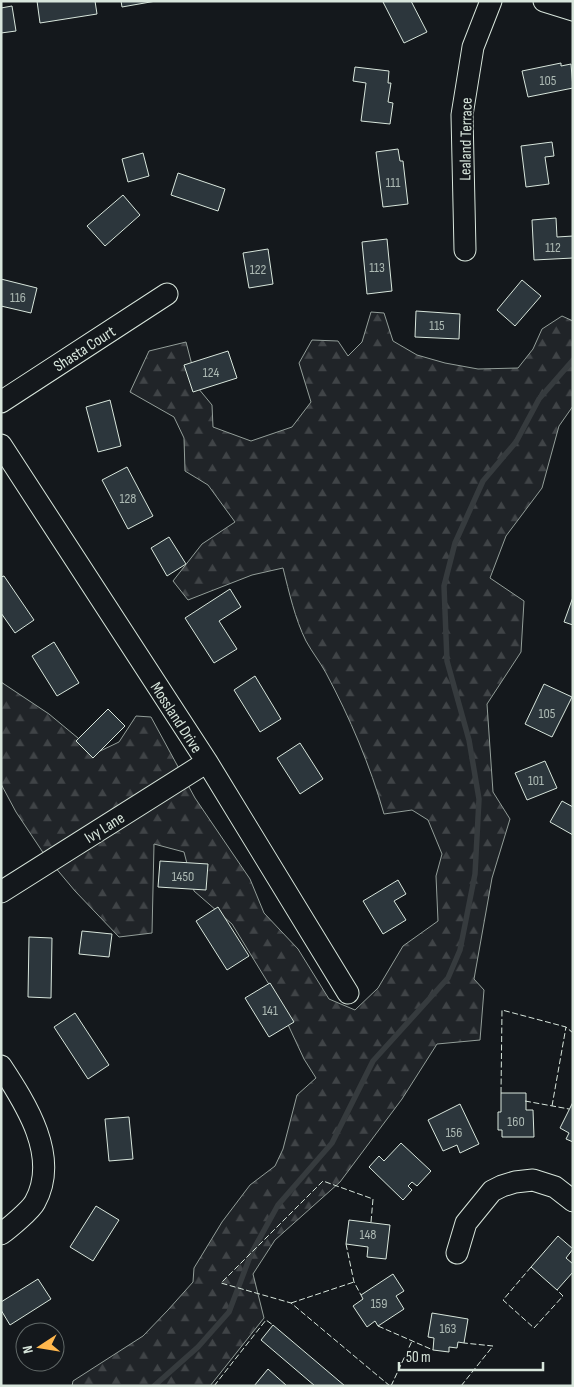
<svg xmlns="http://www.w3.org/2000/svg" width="574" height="1387" viewBox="0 0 574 1387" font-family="'Sofia Sans Condensed',sans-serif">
	<defs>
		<pattern id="forest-firs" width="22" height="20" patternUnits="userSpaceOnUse" patternTransform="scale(1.25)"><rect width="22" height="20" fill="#202428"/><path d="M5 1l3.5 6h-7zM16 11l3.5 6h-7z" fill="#404447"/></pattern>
	</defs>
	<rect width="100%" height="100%" fill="#14181c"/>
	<!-- forest -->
	<path fill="url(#forest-firs)" stroke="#939e99" d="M371 312 384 313 393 341 417 355 445 363 478 369 518 368 533 349 542 329 562 316 573 321V406L559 426 542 488 506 536 490 578 524 601 521 652 487 704 493 792 510 819 492 878 474 979 484 990 480 1040 437 1044 402 1099 340 1182 275 1240 253 1274 264 1318 210 1386H72L73 1381 143 1336 168 1310 193 1282 194 1268 222 1222 250 1185 275 1166 283 1149 297 1095 316 1078 304 1059 270 986 232 924 194 891 184 852 154 844 152 933 119 937 75 891 44 854 16 812 1 784V682L49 714 96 753 119 742 136 716 151 717 195 798 250 879 264 913 298 949 329 999 355 1010 378 988 403 946 438 921 436 876 442 854 428 820 412 810 384 814C370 765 350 718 326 673 320 662 312 652 306 641 295 619 289 592 283 568L252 575 188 600 173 581 202 544 235 522 208 485 185 471 184 438 174 417 130 392 149 351 186 342 198 388 212 405 213 427 251 441 292 427 311 402 299 363 312 340 338 341 348 356 362 342Z"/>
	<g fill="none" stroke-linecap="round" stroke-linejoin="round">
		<!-- stream -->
		<path stroke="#363b3e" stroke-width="5.5" d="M154 1386 198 1347 229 1312 251 1254 278 1205 332 1143 373 1061 448 978 460 950 475 874 479 799 469 740 447 661 444 586 455 543 483 481 516 442 539 399 573 360"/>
	</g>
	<!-- building -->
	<path fill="#2c363c" stroke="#d8e6dc" d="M37 1H95L97 14 40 23Z
		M121 1H156L122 7Z
		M386 1H411L427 32 404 43 383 2Z
		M12 6 16 31 1 33V8Z
		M561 63V66L571 64 573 88 528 97 522 71Z
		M355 67 389 71 388 83H391L388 102 393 103 390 124 361 121 366 83 353 81Z
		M552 142 554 156 545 157 549 184 526 187 521 146Z
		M398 149 400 161H403L408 204 383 207 376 152Z
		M143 153 149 176 128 182 122 159Z
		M178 173 225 189 218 211 171 195Z
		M123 195 140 215 105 246 87 226Z
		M556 218 557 237 573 236V258L534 260 532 220Z
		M387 239 392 291 367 294 362 242Z
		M268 249 273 284 249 288 243 253Z
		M1 279 37 288 31 313 1 306Z
		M522 280 541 296 515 326 497 310Z
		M416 311 460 314 459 339 415 337Z
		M228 351 237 378 193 392 184 365Z
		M110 400 121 446 98 452 86 407Z
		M127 467 153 516 128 529 102 480Z
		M169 537 186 564 167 576 151 548Z
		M4 576 34 620 15 633 1 613V577Z
		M230 589 241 607 219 621 237 649 214 663 185 618Z
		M573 597V625L564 622Z
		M54 642 79 683 57 696 32 656Z
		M255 676 281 719 260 732 234 690Z
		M544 684 572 697 552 737 525 724Z
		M108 709 125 726 93 758 76 741Z
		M300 743 323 779 300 794 277 758Z
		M545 761 557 788 527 800 515 773Z
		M562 801 573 807V835L550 822Z
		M160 861 208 864 206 890 158 887Z
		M398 880 406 894 394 901 406 920 383 934 363 901Z
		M218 907 249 956 227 970 196 921Z
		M82 931 112 934 109 957 79 954Z
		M29 937 52 938 51 998 28 997Z
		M270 983 294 1022 269 1037 245 998Z
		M75 1013 109 1065 88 1079 54 1027Z
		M501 1093H526V1110H533L534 1137H502V1130H498V1112H501Z
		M573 1102V1142L566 1139 569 1133 560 1128Z
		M460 1104 479 1144 460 1153 457 1145 443 1151 428 1120Z
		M129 1117 133 1159 109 1161 105 1119Z
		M401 1143 431 1171 417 1186 412 1182 408 1186 412 1190 403 1200 369 1167 379 1156 384 1161Z
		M96 1206 119 1220 93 1261 70 1247Z
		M349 1220 390 1225 386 1259 367 1257 368 1247 346 1244Z
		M558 1236 573 1249 566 1258 573 1264V1272L557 1290 531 1267Z
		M393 1274 404 1291 396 1296 404 1309 378 1326 375 1321 367 1327 353 1306 363 1299 361 1295Z
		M38 1279 51 1299 10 1325 1 1310V1302Z
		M432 1313 468 1319 464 1343 458 1342 457 1348 449 1347V1352L433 1350 434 1338 428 1337Z
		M273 1325 345 1386H315L261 1340Z
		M268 1369 287 1386H254Z"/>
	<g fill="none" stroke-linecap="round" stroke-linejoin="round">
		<defs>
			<path id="minor" d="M544 1 573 10
				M465 250 462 115 473 47 491 1
				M1 402 167 294
				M1 445 207 762 348 993
				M1 892 207 762
				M1 1066C26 1104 60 1157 35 1202 31 1210 8 1229 1 1234
				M457 1253 466 1223 492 1191 502 1186 515 1182 533 1180 555 1187 573 1201"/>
		</defs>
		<!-- minor casing -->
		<use href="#minor" stroke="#d8e6dc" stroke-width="23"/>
		<!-- minor -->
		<use href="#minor" stroke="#14181c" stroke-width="21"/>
		<!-- fence -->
		<path stroke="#d8e6dc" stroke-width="1" stroke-dasharray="6 2.5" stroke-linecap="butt" d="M501 1093 502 1010 566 1027 573 1033
			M525 1101 569 1109
			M552 1106 566 1027
			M371 1222 373 1199 323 1181 221 1283 291 1303 390 1386
			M346 1244 354 1282 361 1295
			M531 1267 503 1300 534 1328 563 1296 557 1290
			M291 1303 354 1282
			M378 1326 433 1350
			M214 1386 266 1320 273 1325
			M391 1386 412 1341
			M461 1386 493 1346 464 1343"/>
	</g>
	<g text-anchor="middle" stroke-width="4" stroke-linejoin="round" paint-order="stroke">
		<!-- number labels -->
		<g font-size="14" fill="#adbab4">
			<text x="548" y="85">105</text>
			<text x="393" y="187">111</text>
			<text x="553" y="252">112</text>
			<text x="377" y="272">113</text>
			<text x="258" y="274">122</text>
			<text x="18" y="302">116</text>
			<text x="437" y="330">115</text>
			<text x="211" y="377">124</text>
			<text x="128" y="503">128</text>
			<text x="547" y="718">105</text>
			<text x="536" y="785">101</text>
			<text x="183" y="881">1450</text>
			<text x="270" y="1015">141</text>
			<text x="516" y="1126">160</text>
			<text x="454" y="1137">156</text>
			<text x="368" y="1239">148</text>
			<text x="379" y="1308">159</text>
			<text x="448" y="1333">163</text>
		</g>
		<!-- street labels -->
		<g font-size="16" fill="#d8e6dc" stroke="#14181c">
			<text transform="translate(465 139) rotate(-89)" y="6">Lealand Terrace</text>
			<text transform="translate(84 348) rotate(-33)" y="6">Shasta Court</text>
			<text transform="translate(177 717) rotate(57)" y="6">Mossland Drive</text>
			<text transform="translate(104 827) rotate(-32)" y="6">Ivy Lane</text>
		</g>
	</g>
	<!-- border -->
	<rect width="574" height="1387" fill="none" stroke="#d8e6dc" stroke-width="5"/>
	<!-- north arrow -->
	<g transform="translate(40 1347) rotate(258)"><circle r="24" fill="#14181c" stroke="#626a69"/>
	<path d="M0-4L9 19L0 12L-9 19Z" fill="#ffb74d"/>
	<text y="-8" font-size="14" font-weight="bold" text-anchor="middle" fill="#d8e6dc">N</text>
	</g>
	<!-- scale -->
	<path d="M399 1362v8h144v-8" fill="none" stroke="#d8e6dc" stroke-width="2.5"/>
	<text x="406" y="1362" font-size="15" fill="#d8e6dc" stroke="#14181c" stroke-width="4" paint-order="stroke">50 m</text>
</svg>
